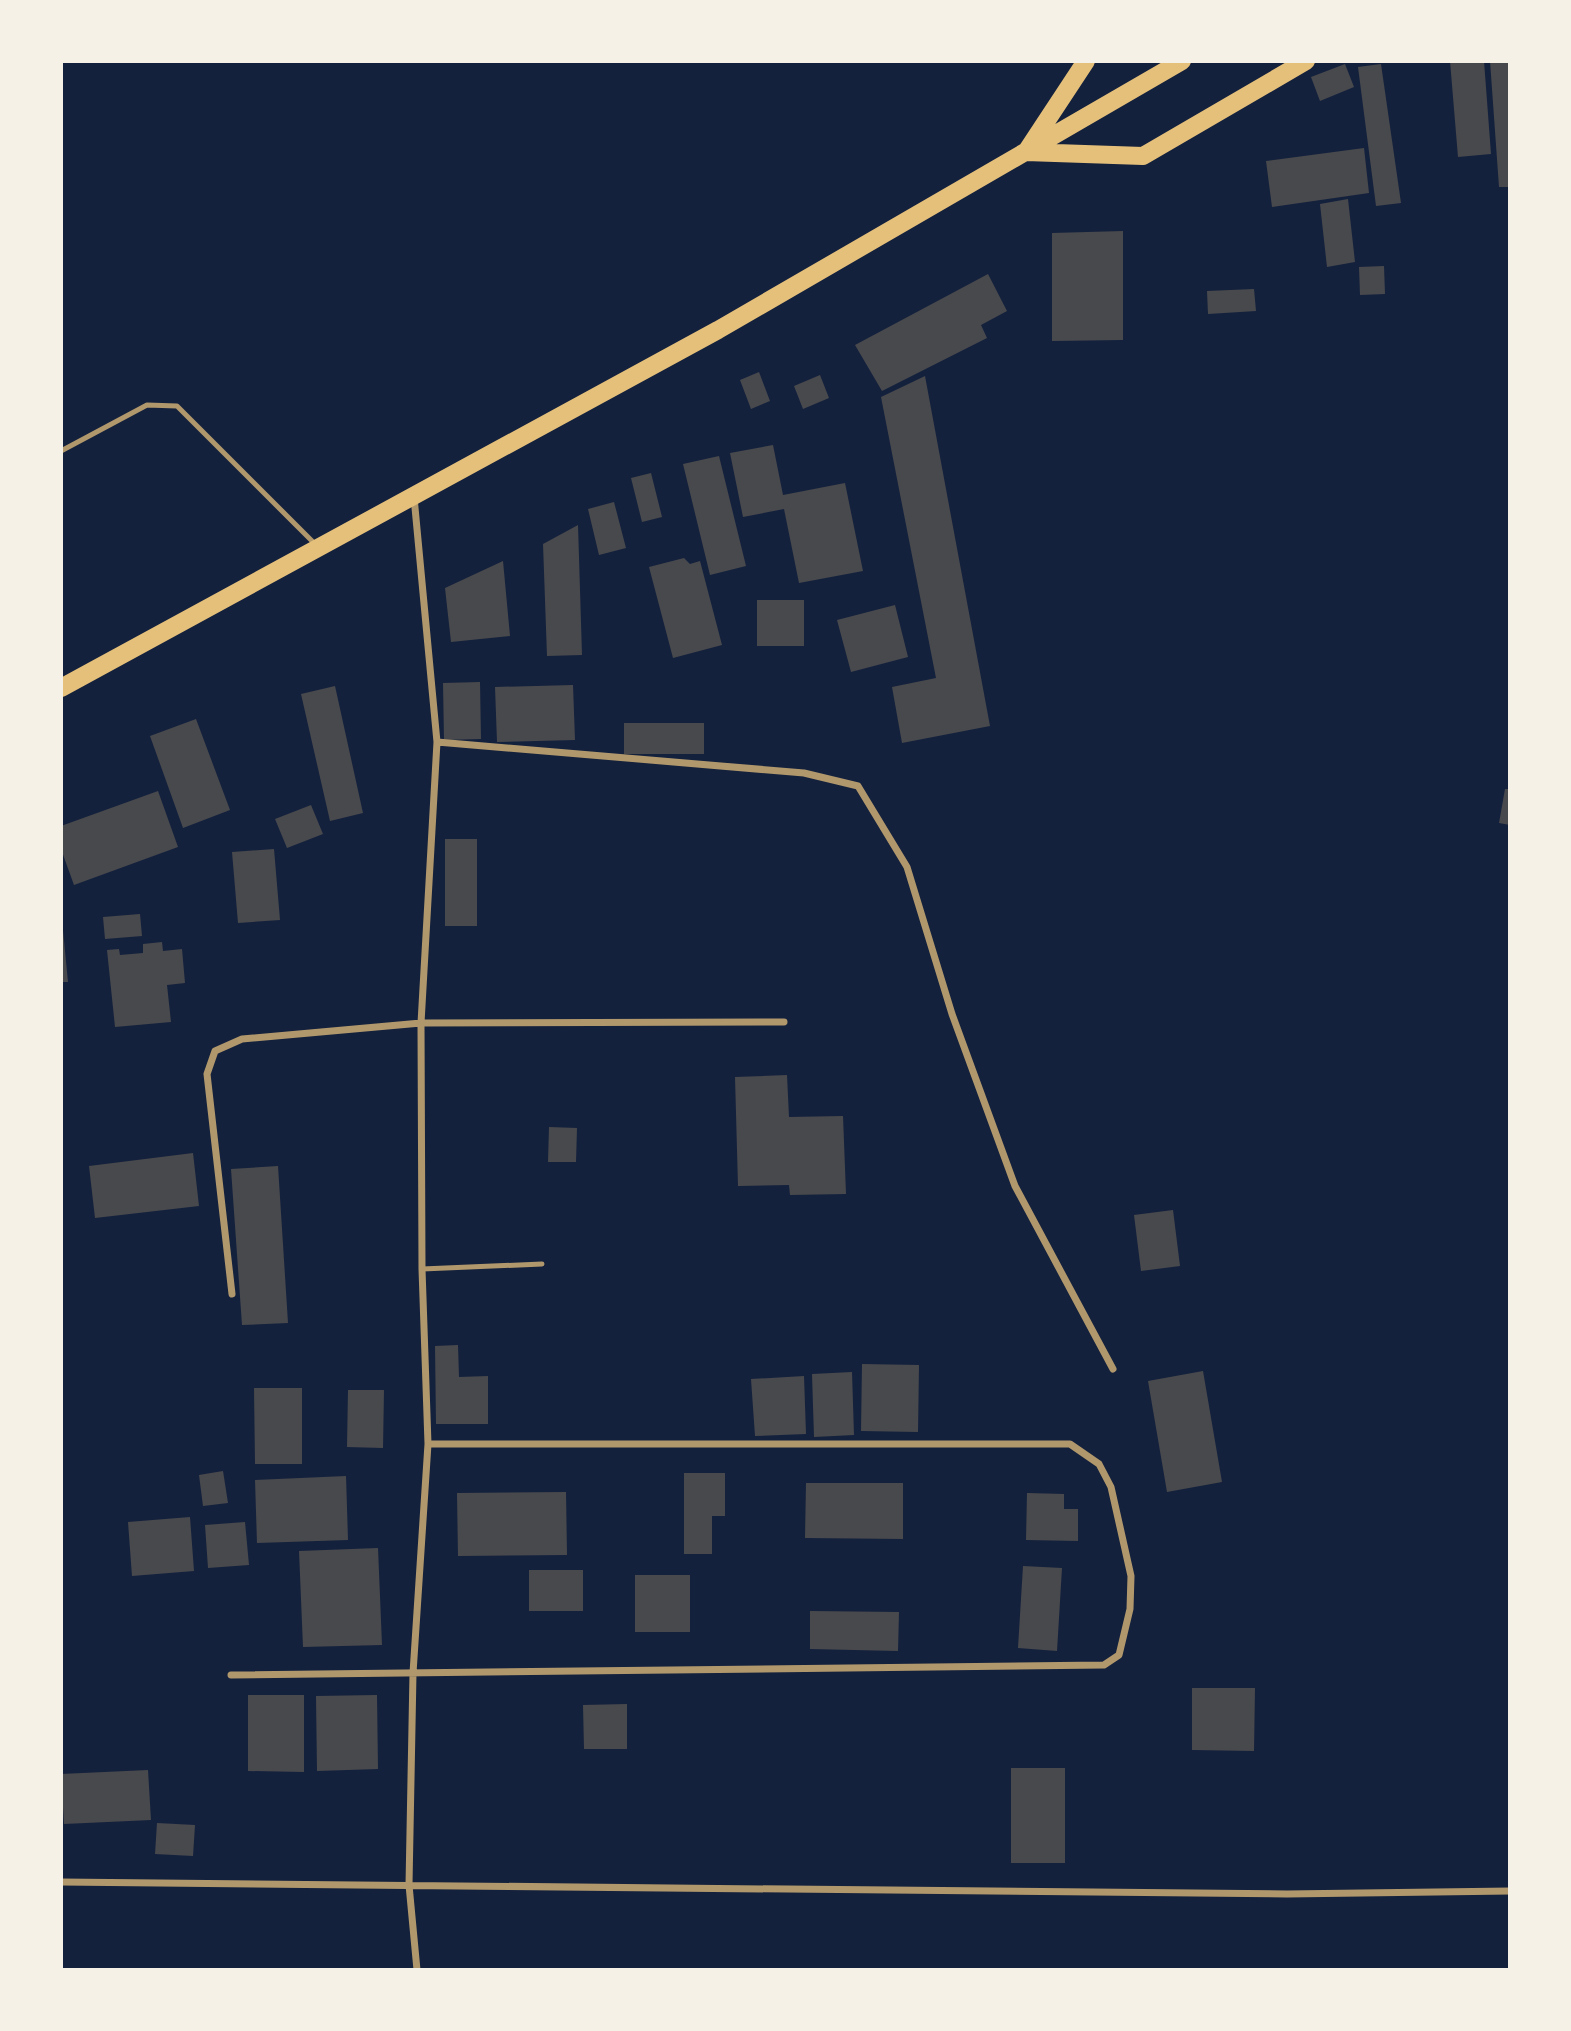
<svg xmlns="http://www.w3.org/2000/svg" width="1571" height="2031" viewBox="0 0 1571 2031" font-family="'Fira Sans',sans-serif">
	<rect width="100%" height="100%" fill="#14213d"/>
	<!-- building -->
	<path fill="#48494c" d="M1450 61H1484L1491 154 1458 157Z
		M1490 61H1510V187H1499Z
		M1345 64 1354 87 1320 101 1311 77Z
		M1381 64 1401 203 1376 206 1358 67Z
		M1364 148 1369 193 1272 207 1266 161Z
		M1348 199 1355 262 1327 267 1320 204Z
		M1123 231V340L1052 341V233Z
		M1384 266 1385 294 1360 295 1359 267Z
		M988 274 1007 311 981 325 987 338 882 391 855 345Z
		M1254 289 1256 311 1208 314 1207 291Z
		M759 372 770 401 751 409 740 380Z
		M820 375 829 398 803 409 794 386Z
		M925 376 990 726 902 743 892 687 936 678 881 397Z
		M773 445 783 495 845 483 863 571 799 583 784 509 743 517 730 453Z
		M719 456 746 566 710 575 683 464Z
		M651 473 662 517 642 522 631 478Z
		M614 502 626 548 599 555 588 509Z
		M578 525 582 655 547 656 543 544Z
		M684 558 690 564 700 561 722 645 673 658 649 567Z
		M503 561 510 636 451 642 445 588Z
		M757 600H804V646H757Z
		M895 605 908 657 851 672 837 620Z
		M480 682 481 739 444 740 443 683Z
		M573 685 575 740 497 742 495 687Z
		M335 686 363 813 330 821 301 694Z
		M196 719 230 810 183 828 150 736Z
		M624 723H704V754H624Z
		M1505 789H1510V825L1499 823Z
		M158 791 178 847 74 885 61 849V826Z
		M311 805 323 834 287 848 275 819Z
		M445 839H477V926H445Z
		M274 849 280 920 238 923 232 852Z
		M61 910 68 982H61Z
		M140 914 142 936 105 939 103 917Z
		M162 942 163 951 182 949 185 983 167 985 171 1022 115 1027 107 950 119 949 120 955 143 953V944Z
		M787 1075 789 1117 843 1116 846 1194 790 1195 789 1185 738 1186 735 1077Z
		M549 1127 577 1128 576 1162H548Z
		M193 1153 199 1206 95 1218 89 1166Z
		M278 1166 288 1323 242 1325 231 1169Z
		M1173 1210 1180 1266 1141 1271 1134 1215Z
		M458 1345 459 1377 488 1376V1424H436L435 1346Z
		M862 1364 919 1365 918 1432 861 1431Z
		M1203 1371 1222 1482 1167 1492 1148 1381Z
		M852 1372 854 1435 814 1437 812 1374Z
		M804 1376 806 1434 755 1436 751 1379Z
		M254 1388H302V1464H255Z
		M348 1390H384L383 1448 347 1447Z
		M223 1471 228 1503 203 1506 199 1475Z
		M684 1473H725V1516H712V1554H684Z
		M346 1476 348 1540 257 1543 255 1480Z
		M806 1483H903V1539L805 1538Z
		M566 1492 567 1555 458 1556 457 1493Z
		M1027 1493 1064 1494V1509H1078V1541L1026 1540Z
		M190 1517 194 1571 132 1576 128 1522Z
		M245 1522 249 1565 208 1568 205 1525Z
		M378 1548 382 1645 303 1647 299 1551Z
		M1023 1566 1062 1568 1057 1651 1018 1648Z
		M529 1570H583V1611H529Z
		M635 1575H690V1632H635Z
		M810 1611 899 1612 898 1651 810 1649Z
		M1192 1688H1255L1254 1751 1192 1750Z
		M248 1695H304V1772L248 1771Z
		M377 1695 378 1769 317 1771 316 1696Z
		M627 1704V1749H584L583 1705Z
		M1011 1768H1065V1863H1011Z
		M148 1770 151 1820 64 1824 61 1774Z
		M157 1823 195 1825 193 1856 155 1854Z"/>
	<g fill="none" stroke-linecap="round" stroke-linejoin="round">
		<!-- service -->
		<path stroke="#b1986c" stroke-width="5" d="M61 451 147 405 177 406 317 546
			M422 1269 542 1264"/>
		<!-- minor -->
		<path stroke="#b1986c" stroke-width="7" d="M414 497 437 742 421 1023 422 1269 428 1444 413 1673 409 1885 417 1970
			M437 742 804 773 858 786 907 867 952 1014 1015 1186 1113 1369
			M232 1294 207 1074 215 1051 242 1039 421 1023 784 1022
			M231 1675 1104 1665 1119 1655 1130 1609 1131 1576 1111 1487 1099 1464 1070 1444H428
			M61 1882 1287 1894 1510 1891"/>
		<!-- primary -->
		<path stroke="#e5c07b" stroke-width="18" d="M1028 149 1086 61
			M1026 152 1143 156 1306 61
			M61 688 718 330 1182 61"/>
	</g>
	<!-- border -->
	<rect width="1571" height="2031" fill="none" stroke="#f6f1e7" stroke-width="126"/>
</svg>
